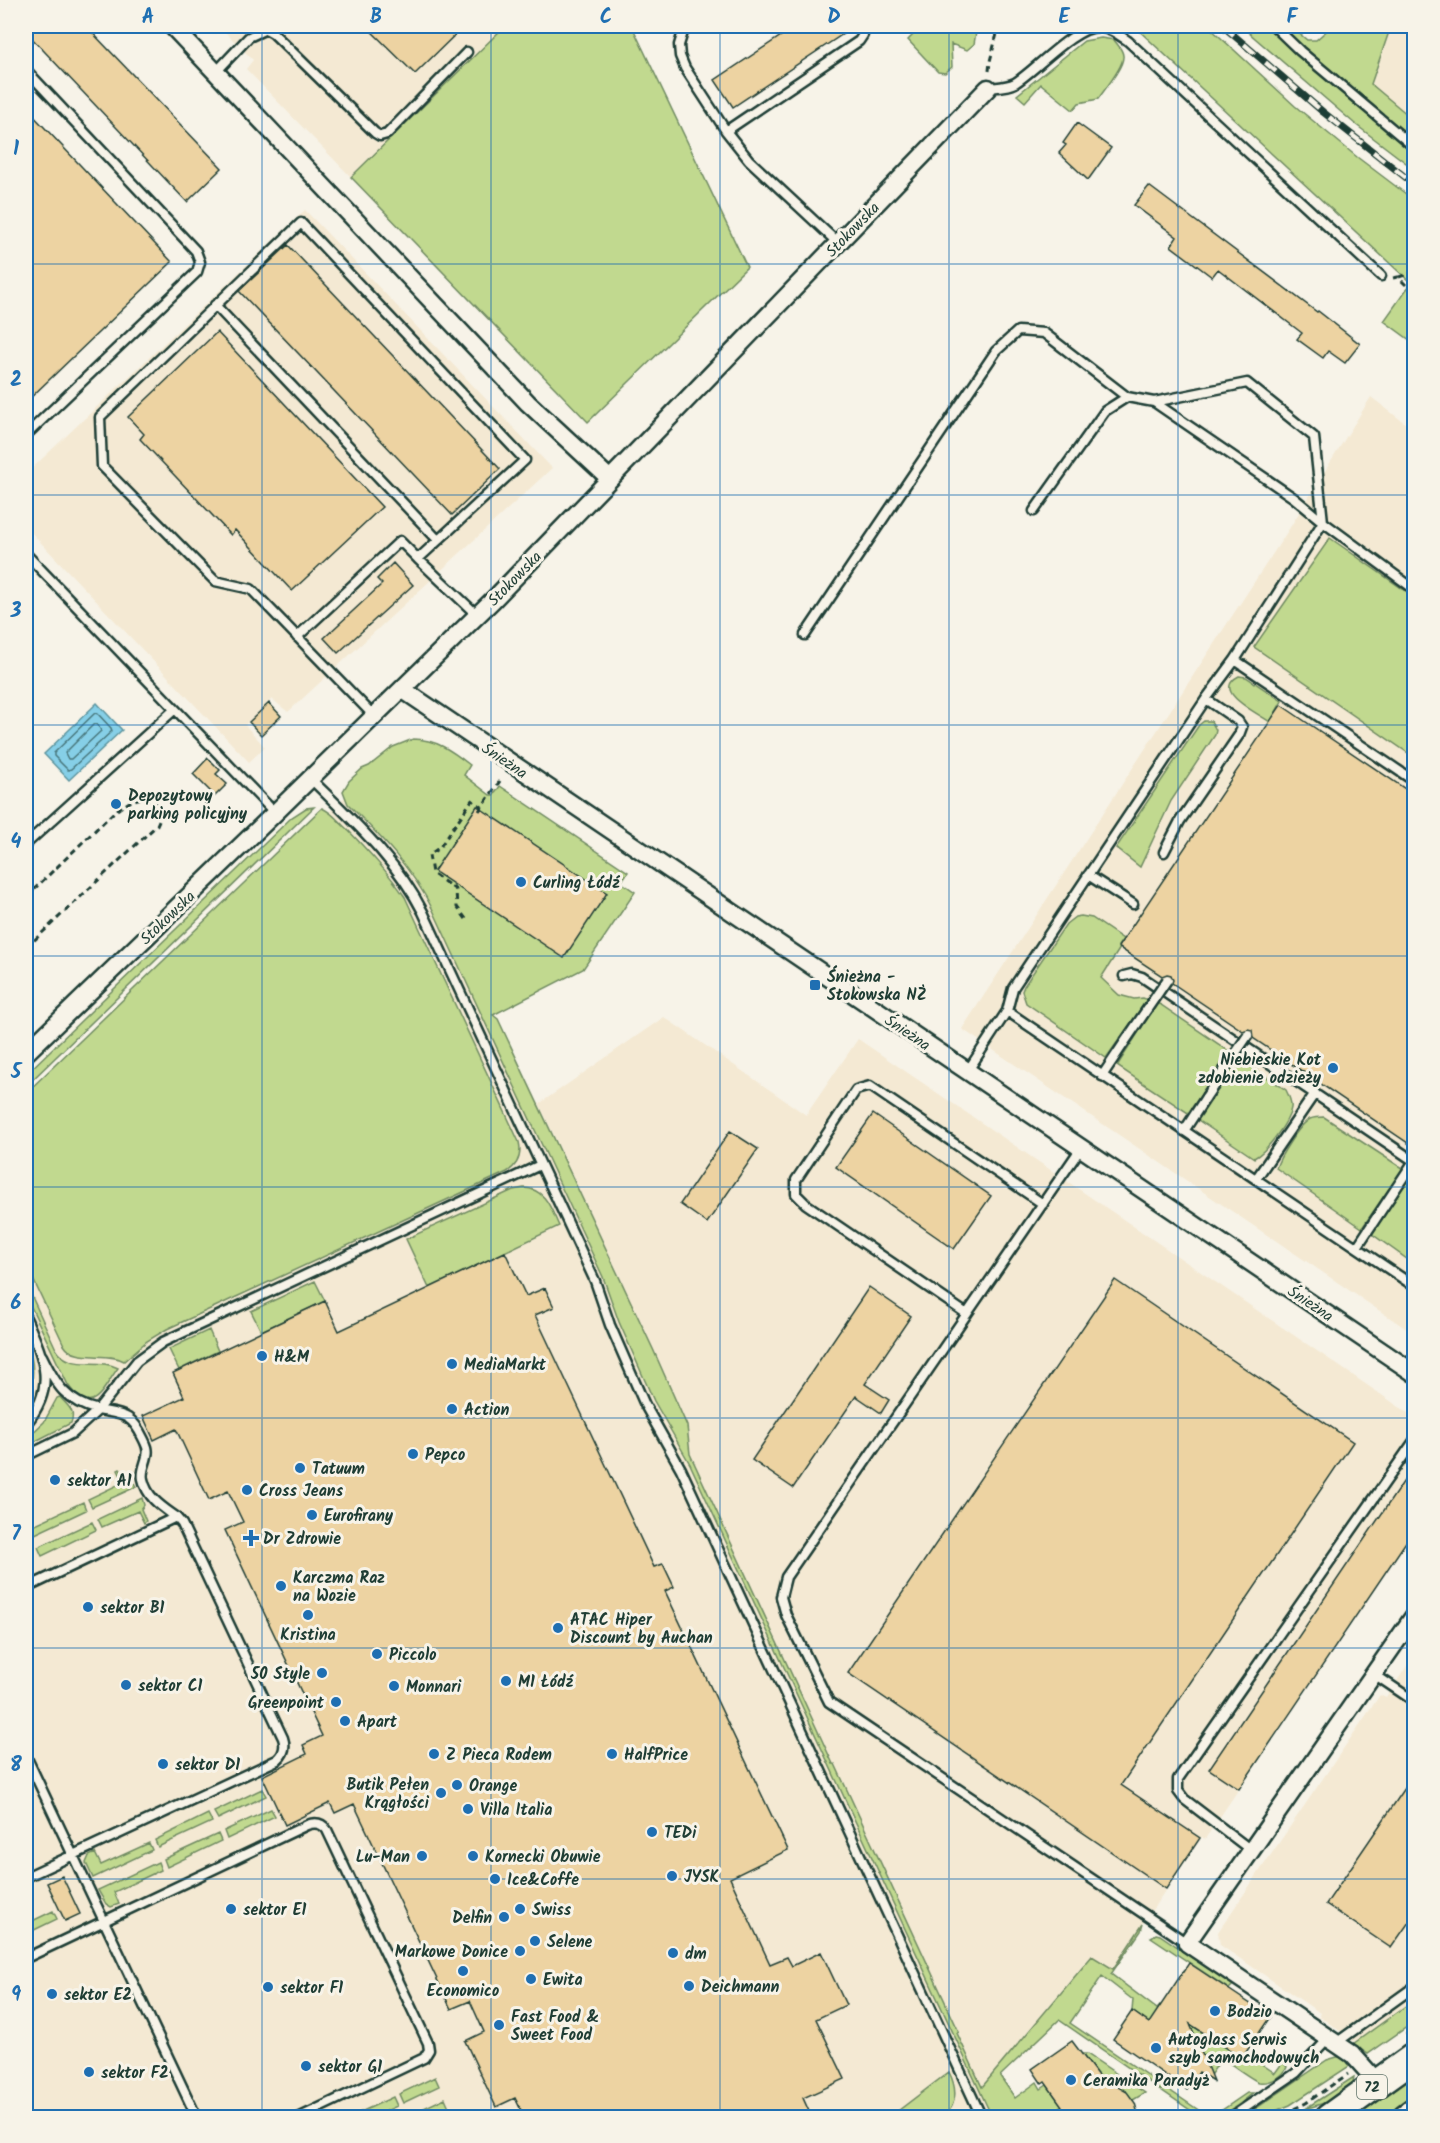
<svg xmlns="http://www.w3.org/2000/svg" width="1440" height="2143" viewBox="0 0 1440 2143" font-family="Kalam,sans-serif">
	<rect width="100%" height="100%" fill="#f7f3e8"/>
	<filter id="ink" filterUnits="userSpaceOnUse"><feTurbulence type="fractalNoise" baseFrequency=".0167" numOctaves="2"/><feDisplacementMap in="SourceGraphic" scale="12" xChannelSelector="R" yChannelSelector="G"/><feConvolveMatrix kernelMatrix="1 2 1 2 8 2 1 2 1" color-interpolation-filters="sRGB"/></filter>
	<g filter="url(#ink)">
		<!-- built -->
		<path fill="#f4e9d3" d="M204 26H505L351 177 246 69 253 60 221 28 214 35Z
			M1332 26H1414V124L1370 88Z
			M305 210 552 468 288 712 272 699 245 725 265 747 249 762 26 527V474Z
			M1371 397 1414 430V1334L962 1029 1289 529Z
			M352 790 415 864 689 1451 687 1426 653 1349 539 1104 664 1017 806 1115 858 1039 1414 1417V1466L1407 1478 1414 1483V1530L1205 1839 1202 1837 1200 1838 1113 1969 1092 1956 983 2088 993 2110 983 2117 26 2118V1105Z
			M1414 1655V2000L1355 2042 1319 2016 1320 2013 1220 1945 1218 1932 1380 1695 1386 1698Z"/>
		<!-- green -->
		<path fill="#c1d98f" stroke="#708b62" stroke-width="1.5" d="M505 26H632L747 267 588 422 351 177Z
			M910 26H977L974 44 967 50 951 44 952 67 945 73 938 72 908 40 915 33Z
			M1134 26H1208L1295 106 1357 157 1414 200V343L1384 321 1411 283Z
			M1241 26H1290L1307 40H1316L1332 26H1391L1371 84 1414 120V169L1355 124Z
			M1101 38 1114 40C1118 45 1124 51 1123 57 1123 68 1104 90 1098 99L1079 103 1073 110 1041 84 1025 102 1017 95 1084 41Z
			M1330 538 1414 597V757L1254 647Z
			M1239 676 1246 677 1282 701 1270 722C1257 713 1210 691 1239 676Z
			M1204 721H1211L1216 730 1215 735 1171 801 1140 867 1116 848 1199 725Z
			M413 739C436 739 452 751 470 765L464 775 490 795H494L500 786 628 872 621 882 635 892 583 969 493 1015 498 1019 653 1349 687 1426 690 1454 833 1764H835L959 2032 957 2033 982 2087 1092 1956 1113 1969 1143 1924 1141 1931 1111 1974 1157 2009 1161 2005 1242 2058 1245 2053 1275 2073 1283 2062 1287 2067C1284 2076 1270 2084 1259 2082 1252 2080 1230 2063 1222 2058L1211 2074 1205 2070 1199 2057 1132 2011 1133 2000 1102 1976 1070 2023 1203 2113H1216L1222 2110 1247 2093H1253C1238 2106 1217 2124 1196 2114L1059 2020 1000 2076 1015 2098 1037 2082 1041 2089 1047 2085 1062 2106 1066 2117H992L690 1464 654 1401 619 1322 603 1277 433 910C412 868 381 837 348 804L343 791 349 781 362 769 369 766 393 747Z
			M314 807 26 1086V1074L292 817 306 808Z
			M322 808C332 812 339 822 347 829 368 851 388 872 405 897L519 1142C522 1155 518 1165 507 1172L167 1329 147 1341 124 1361C106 1351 75 1363 64 1345L26 1264V1093Z
			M1081 916 1092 918 1123 939 1118 946 1120 948 1101 978 1119 995 1134 999 1143 998 1161 1005 1286 1090C1289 1096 1292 1102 1291 1108 1289 1122 1266 1152 1254 1158L1198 1120 1224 1081 1215 1075 1188 1113 1117 1066 1142 1027 1133 1020 1106 1058 1026 1003 1022 991 1024 986 1066 924 1075 917Z
			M1324 1117 1414 1176V1264L1372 1234 1397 1196 1388 1190 1362 1228 1276 1168C1280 1156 1299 1125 1310 1119 1315 1117 1319 1117 1324 1117Z
			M524 1188C546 1189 551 1209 559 1226L429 1288 406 1239 513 1190Z
			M315 1281 325 1301 261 1331 251 1311Z
			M26 1284 56 1349C70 1372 97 1357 118 1368 103 1388 93 1420 68 1385L26 1296Z
			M209 1330 218 1351 179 1370 169 1349Z
			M26 1340C35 1361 35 1382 26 1403Z
			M60 1397C67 1406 76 1410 71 1423L26 1446V1439L44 1422 57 1398Z
			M120 1469 127 1480 133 1481 136 1487 92 1507 88 1499 124 1482 118 1470Z
			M142 1498 144 1505 141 1509 146 1521 144 1523 138 1511 102 1527 98 1519Z
			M83 1502 86 1510 33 1535 29 1527Z
			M92 1522 96 1530 42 1556 38 1547Z
			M262 1789 266 1796 218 1819 214 1812Z
			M271 1809 275 1816 227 1839 224 1831Z
			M208 1814 212 1822 158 1847 155 1840Z
			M218 1834 221 1841 167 1867 164 1859Z
			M149 1843 152 1850 93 1878 86 1863 89 1856 95 1853 101 1865Z
			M158 1862 161 1870 114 1892 119 1904 111 1907 106 1904 98 1890Z
			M53 1911 57 1919 26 1934V1924Z
			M1156 1934 1160 1935 1233 1985 1229 1989 1151 1937Z
			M1414 2000V2022L1368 2054 1353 2044Z
			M1082 2054H1087L1145 2093 1133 2100 1122 2088 1113 2084 1110 2092Z
			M1337 2057H1342L1351 2065 1290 2105 1261 2117 1242 2118 1327 2060Z
			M1414 2071V2098L1387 2117 1349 2118Z
			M949 2072C957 2088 958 2104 944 2117H890Z
			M435 2077 439 2086 403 2103 399 2094Z
			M1354 2077C1353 2097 1319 2104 1303 2110Z
			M393 2097 397 2106 373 2117H350Z
			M445 2098 449 2107 427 2117H410L409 2115Z"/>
		<!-- water -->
		<path fill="#86cfe7" stroke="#5d959f" stroke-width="1.5" d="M97 703 122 730 69 780 44 754Z"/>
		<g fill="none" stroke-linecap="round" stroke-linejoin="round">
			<!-- shore -->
			<path stroke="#48777c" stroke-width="1.5" d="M95 713 98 714 111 728 112 731 71 769 68 770 54 756V753Z
				M94 724 98 725 101 731 71 759H68L65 753Z"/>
		</g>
		<!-- building -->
		<path fill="#edd3a2" stroke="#1f3d34" stroke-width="1.5" d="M26 26H86L222 168 187 202 26 32Z
			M366 26H464L415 74Z
			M796 26H855L733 107 715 80Z
			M26 108 172 262 26 402Z
			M1077 123 1111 148 1088 180 1059 153 1066 145 1063 143Z
			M1149 186 1317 312 1318 311 1360 344 1345 363 1328 351 1323 358 1297 339 1302 333 1218 269 1212 277 1171 246 1177 237 1134 205Z
			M288 245 500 469 452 515 239 291Z
			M217 332 382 507 292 591 235 530 231 535 140 439 144 434 128 417Z
			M393 563 413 585 338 653 324 638 382 584 377 579Z
			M269 703 281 716 261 735 249 722Z
			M1281 705 1414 795V1147L1253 1038 1252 1030 1248 1029 1243 1031 1172 983 1173 980 1171 975 1167 974 1162 976 1118 947Z
			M208 758 220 770 216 774 227 784 215 796 193 774Z
			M477 806 607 893 564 958 434 871Z
			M873 1114 991 1196 954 1249 836 1167Z
			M730 1131 758 1149 707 1223 680 1204Z
			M505 1252 526 1296 545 1288 554 1307 535 1315 654 1567 663 1564 674 1587 665 1591 788 1850 730 1878 770 1964 787 1957 792 1966 821 1952 846 2005 816 2019 845 2079 803 2098 812 2118H525L515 2098 496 2107 465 2041 484 2032 470 2001 451 2009 354 1804 335 1813 330 1803 285 1825 262 1776 307 1754 303 1745 322 1736 225 1530 243 1522 228 1491 209 1500 176 1429 154 1440 143 1416 184 1397 173 1373 325 1301 339 1331Z
			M1115 1280 1353 1442 1121 1785 1200 1838 1166 1889 848 1673Z
			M869 1287 911 1316 865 1384 889 1400 881 1413 856 1396 793 1488 752 1460Z
			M1414 1466V1530L1239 1789 1209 1769Z
			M1414 1775V1926L1409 1922 1391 1948 1326 1904Z
			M62 1876 80 1914 65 1921 47 1883Z
			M1189 1963 1270 2017 1242 2058 1190 2024 1213 2081 1199 2072 1187 2090 1113 2039 1132 2011 1149 2023Z
			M1072 2041 1099 2077 1114 2079 1113 2084 1127 2092 1135 2103 1139 2118H1066L1059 2108 1062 2106 1045 2082 1042 2084 1032 2069Z"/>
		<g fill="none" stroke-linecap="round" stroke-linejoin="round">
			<defs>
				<path id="lane" d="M690 26 683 32 679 45 680 56 685 68 726 131 749 160 838 243
					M1274 26 1300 51 1414 147
					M26 70 196 251 200 262 197 272 26 435
					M216 72 249 37 266 29 273 33 375 133 380 136 387 134 467 52
					M988 88C996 87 1008 87 1015 83 1036 70 1075 26 1099 27 1110 28 1119 35 1128 41L1381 276
					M726 131 859 41 863 35 862 26
					M215 305 438 540
					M1034 511 1105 411 1127 397 1154 402 1294 498 1323 522 1414 589
					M26 554 275 813
					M805 635 996 351 1018 331 1044 333 1127 397
					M297 637 400 541 418 559
					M1235 660 1414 781
					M374 716 251 589 215 581 102 466 100 417 301 223 525 460 418 559 477 615
					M310 778C352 820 396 859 423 912L595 1281 610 1325 645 1405 681 1469 982 2118
					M26 844 175 709
					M1164 852 1180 821 1239 735 1242 727 1238 721 1206 699
					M1088 875 1133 904
					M1124 976 1132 974 1142 977 1414 1161
					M1007 1011 1414 1286
					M967 1072 1007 1011 1013 988 1206 699 1235 660 1323 522 1314 437 1247 383 1154 402
					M1102 1076 1124 1043
					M1184 1131 1206 1097
					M1081 1148 786 1577 781 1597 786 1615 829 1702 1187 1943
					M1256 1179 1315 1093
					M1357 1247 1414 1161
					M967 1314 806 1204 796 1194V1180L856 1090 870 1086 1043 1204
					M26 1318C44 1359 57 1386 26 1424
					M42 1356C56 1385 66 1402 98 1410L137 1361 163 1342 540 1165
					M26 1456 73 1433 98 1410C123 1415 131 1413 143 1438 146 1444 149 1449 147 1456 146 1463 141 1471 143 1479 147 1498 162 1507 176 1517
					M26 1588 176 1517 182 1524 283 1738C286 1747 284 1754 277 1760L26 1877
					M1374 1674 1414 1701
					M26 1756 197 2118
					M1252 1851 1184 1799 1178 1791V1779L1414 1441
					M26 1958 307 1825C315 1822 322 1823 327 1830L428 2043 429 2050 424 2058 298 2118
					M1336 2043 1414 1987
					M1230 2118 1296 2073 1329 2038"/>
				<path id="street" d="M172 26 528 403 610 479
					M402 689 1414 1373
					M26 1053 275 813 493 600 988 88
					M1378 2083 1352 2054 1187 1943 1414 1616"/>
				<path id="primary" d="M1329 2118 1414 2057
					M1406 2118 1414 2112"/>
			</defs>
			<!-- lane casing -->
			<use href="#lane" stroke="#1f3d34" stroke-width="13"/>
			<!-- street casing -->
			<use href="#street" stroke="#1f3d34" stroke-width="21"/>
			<!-- primary casing -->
			<use href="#primary" stroke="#1f3d34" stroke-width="32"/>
			<!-- path -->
			<path stroke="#1f3d34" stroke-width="3" stroke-dasharray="6 4.5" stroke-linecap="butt" d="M989 71 990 61 999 26
				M1399 277 1414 272
				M1393 278 1398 277 1414 293
				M479 811 500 781
				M26 897 114 812C133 799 146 790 163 811L157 825 26 948
				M466 919 457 907 456 890 432 873 429 855 440 847 472 800 482 807
				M1406 2035 1414 2029
				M1256 2037 1265 2043 1275 2039
				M1275 2118 1306 2103 1348 2074"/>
			<!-- lane -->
			<use href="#lane" stroke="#f7f3e8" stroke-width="8"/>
			<!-- street -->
			<use href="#street" stroke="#f7f3e8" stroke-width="16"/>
			<!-- primary -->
			<use href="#primary" stroke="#f7f3e8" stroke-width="27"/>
			<defs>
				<path id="rail" d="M1223 26 1323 112 1414 184"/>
			</defs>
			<!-- rail casing -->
			<use href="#rail" stroke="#1f3d34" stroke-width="7"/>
			<!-- rail -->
			<use href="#rail" stroke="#f7f3e8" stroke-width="4.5" stroke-dasharray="14" stroke-linecap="butt"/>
			<defs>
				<path id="lane-bridge" d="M1124 1043 1167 980
					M1206 1097 1248 1035"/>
			</defs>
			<!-- lane-bridge casing -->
			<use href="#lane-bridge" stroke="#1f3d34" stroke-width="13" stroke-linecap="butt"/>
			<!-- lane-bridge -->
			<use href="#lane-bridge" stroke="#f7f3e8" stroke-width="8"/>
		</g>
	</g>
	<!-- grid -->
	<path fill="none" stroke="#1f6fb2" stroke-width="1.5" stroke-opacity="0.55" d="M262 26V2118M491 26V2118M720 26V2118M949 26V2118M1178 26V2118M26 264H1414M26 495H1414M26 725H1414M26 956H1414M26 1187H1414M26 1418H1414M26 1648H1414M26 1879H1414"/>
	<!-- markers -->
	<g fill="#1f6fb2" stroke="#f7f3e8" stroke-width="2">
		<circle cx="116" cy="804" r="6"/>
		<circle cx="521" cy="882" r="6"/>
		<rect x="809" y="979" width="12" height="12" rx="3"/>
		<circle cx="1333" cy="1068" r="6"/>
		<circle cx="262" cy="1356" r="6"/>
		<circle cx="452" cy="1364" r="6"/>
		<circle cx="452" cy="1409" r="6"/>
		<circle cx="413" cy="1454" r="6"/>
		<circle cx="300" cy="1468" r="6"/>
		<circle cx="55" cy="1480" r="6"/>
		<circle cx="247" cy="1490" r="6"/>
		<circle cx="312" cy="1515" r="6"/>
		<path d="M248 1529h6v6h6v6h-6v6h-6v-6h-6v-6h6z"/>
		<circle cx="281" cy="1586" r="6"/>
		<circle cx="88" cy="1607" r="6"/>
		<circle cx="308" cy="1615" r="6"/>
		<circle cx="558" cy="1628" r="6"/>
		<circle cx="377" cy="1654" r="6"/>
		<circle cx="322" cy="1673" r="6"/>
		<circle cx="506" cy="1681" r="6"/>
		<circle cx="126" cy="1685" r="6"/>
		<circle cx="394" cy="1686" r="6"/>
		<circle cx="336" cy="1702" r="6"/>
		<circle cx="345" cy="1721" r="6"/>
		<circle cx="434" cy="1754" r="6"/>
		<circle cx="612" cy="1754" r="6"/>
		<circle cx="163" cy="1764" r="6"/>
		<circle cx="457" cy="1785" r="6"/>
		<circle cx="441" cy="1793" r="6"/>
		<circle cx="468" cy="1809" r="6"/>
		<circle cx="652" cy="1832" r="6"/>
		<circle cx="422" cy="1856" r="6"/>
		<circle cx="473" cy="1856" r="6"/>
		<circle cx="672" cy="1876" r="6"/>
		<circle cx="495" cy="1879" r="6"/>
		<circle cx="231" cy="1909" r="6"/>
		<circle cx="520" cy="1909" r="6"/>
		<circle cx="504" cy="1917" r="6"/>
		<circle cx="535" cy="1941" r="6"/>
		<circle cx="520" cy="1951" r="6"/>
		<circle cx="673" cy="1953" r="6"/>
		<circle cx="463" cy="1971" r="6"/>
		<circle cx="531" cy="1979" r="6"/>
		<circle cx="689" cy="1986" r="6"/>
		<circle cx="268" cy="1987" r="6"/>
		<circle cx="52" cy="1994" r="6"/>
		<circle cx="1215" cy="2011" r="6"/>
		<circle cx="499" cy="2025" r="6"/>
		<circle cx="1156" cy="2048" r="6"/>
		<circle cx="306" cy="2066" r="6"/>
		<circle cx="89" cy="2072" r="6"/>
		<circle cx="1071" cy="2080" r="6"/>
	</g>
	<g text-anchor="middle" stroke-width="6" stroke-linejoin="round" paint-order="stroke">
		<!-- shield labels -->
		<rect fill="#f7f3e8" stroke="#60746a" stroke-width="1.5" x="1357" y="2075" width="30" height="24" rx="4.5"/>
		<g font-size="15" font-weight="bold" fill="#1f3d34">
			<text x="1372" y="2092">72</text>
		</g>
		<!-- street labels -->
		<g font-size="16" fill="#1f3d34" stroke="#f7f3e8">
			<text transform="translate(852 229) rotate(-46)" y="6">Stokowska</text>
			<text transform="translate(514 578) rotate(-46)" y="6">Stokowska</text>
			<text transform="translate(505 760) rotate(34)" y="6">Śnieżna</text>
			<text transform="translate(167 917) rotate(-44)" y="6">Stokowska</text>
			<text transform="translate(908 1032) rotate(34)" y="6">Śnieżna</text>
			<text transform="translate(1311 1303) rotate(34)" y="6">Śnieżna</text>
		</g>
		<!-- poi labels -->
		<g font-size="16" font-weight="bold" fill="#1f3d34" stroke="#f7f3e8" text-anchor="start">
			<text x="128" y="801">Depozytowy<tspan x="128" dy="18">parking policyjny</tspan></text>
			<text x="533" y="888">Curling Łódź</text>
			<text x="827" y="982">Śnieżna -<tspan x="827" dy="18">Stokowska NŻ</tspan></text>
			<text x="1321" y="1065" text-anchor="end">Niebieskie Kot<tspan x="1321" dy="18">zdobienie odzieży</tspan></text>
			<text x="274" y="1362">H&amp;M</text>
			<text x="464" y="1370">MediaMarkt</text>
			<text x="464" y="1415">Action</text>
			<text x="425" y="1460">Pepco</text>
			<text x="312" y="1474">Tatuum</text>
			<text x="67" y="1486">sektor A1</text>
			<text x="259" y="1496">Cross Jeans</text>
			<text x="324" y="1521">Eurofirany</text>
			<text x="263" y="1544">Dr Zdrowie</text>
			<text x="293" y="1583">Karczma Raz<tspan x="293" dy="18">na Wozie</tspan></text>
			<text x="100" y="1613">sektor B1</text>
			<text x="570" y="1625">ATAC Hiper<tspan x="570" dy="18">Discount by Auchan</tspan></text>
			<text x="308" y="1640" text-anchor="middle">Kristina</text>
			<text x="389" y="1660">Piccolo</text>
			<text x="310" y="1679" text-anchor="end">50 Style</text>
			<text x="518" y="1687">M1 Łódź</text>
			<text x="138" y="1691">sektor C1</text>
			<text x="406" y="1692">Monnari</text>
			<text x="324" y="1708" text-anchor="end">Greenpoint</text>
			<text x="357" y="1727">Apart</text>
			<text x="446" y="1760">Z Pieca Rodem</text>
			<text x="624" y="1760">HalfPrice</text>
			<text x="175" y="1770">sektor D1</text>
			<text x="429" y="1790" text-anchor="end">Butik Pełen<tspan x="429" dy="18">Krągłości</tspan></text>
			<text x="469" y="1791">Orange</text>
			<text x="480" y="1815">Villa Italia</text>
			<text x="664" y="1838">TEDi</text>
			<text x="410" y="1862" text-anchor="end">Lu-Man</text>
			<text x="485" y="1862">Kornecki Obuwie</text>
			<text x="684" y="1882">JYSK</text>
			<text x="507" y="1885">Ice&amp;Coffe</text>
			<text x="243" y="1915">sektor E1</text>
			<text x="532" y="1915">Swiss</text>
			<text x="492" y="1923" text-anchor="end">Delfin</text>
			<text x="547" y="1947">Selene</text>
			<text x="508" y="1957" text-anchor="end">Markowe Donice</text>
			<text x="685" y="1959">dm</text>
			<text x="543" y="1985">Ewita</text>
			<text x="701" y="1992">Deichmann</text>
			<text x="280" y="1993">sektor F1</text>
			<text x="463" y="1996" text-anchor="middle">Economico</text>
			<text x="64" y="2000">sektor E2</text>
			<text x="1227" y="2017">Bodzio</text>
			<text x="511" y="2022">Fast Food &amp;<tspan x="511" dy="18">Sweet Food</tspan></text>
			<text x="1168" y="2045">Autoglass Serwis<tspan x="1168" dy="18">szyb samochodowych</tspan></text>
			<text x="318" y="2072">sektor G1</text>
			<text x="101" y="2078">sektor F2</text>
			<text x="1083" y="2086">Ceramika Paradyż</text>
		</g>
	</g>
	<!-- margin -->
	<rect width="1440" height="2143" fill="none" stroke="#f7f3e8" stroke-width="66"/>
	<rect x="33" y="33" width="1374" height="2077" fill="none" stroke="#1f6fb2" stroke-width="2"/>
	<g font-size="20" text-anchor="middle" font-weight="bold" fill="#1f6fb2">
		<text x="148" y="23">A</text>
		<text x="376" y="23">B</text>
		<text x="606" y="23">C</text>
		<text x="834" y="23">D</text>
		<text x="1064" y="23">E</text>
		<text x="1292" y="23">F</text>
		<text x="16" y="155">1</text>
		<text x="16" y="386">2</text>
		<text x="16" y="617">3</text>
		<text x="16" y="848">4</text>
		<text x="16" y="1078">5</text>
		<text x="16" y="1309">6</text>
		<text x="16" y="1540">7</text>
		<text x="16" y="1771">8</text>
		<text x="16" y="2001">9</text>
	</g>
</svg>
